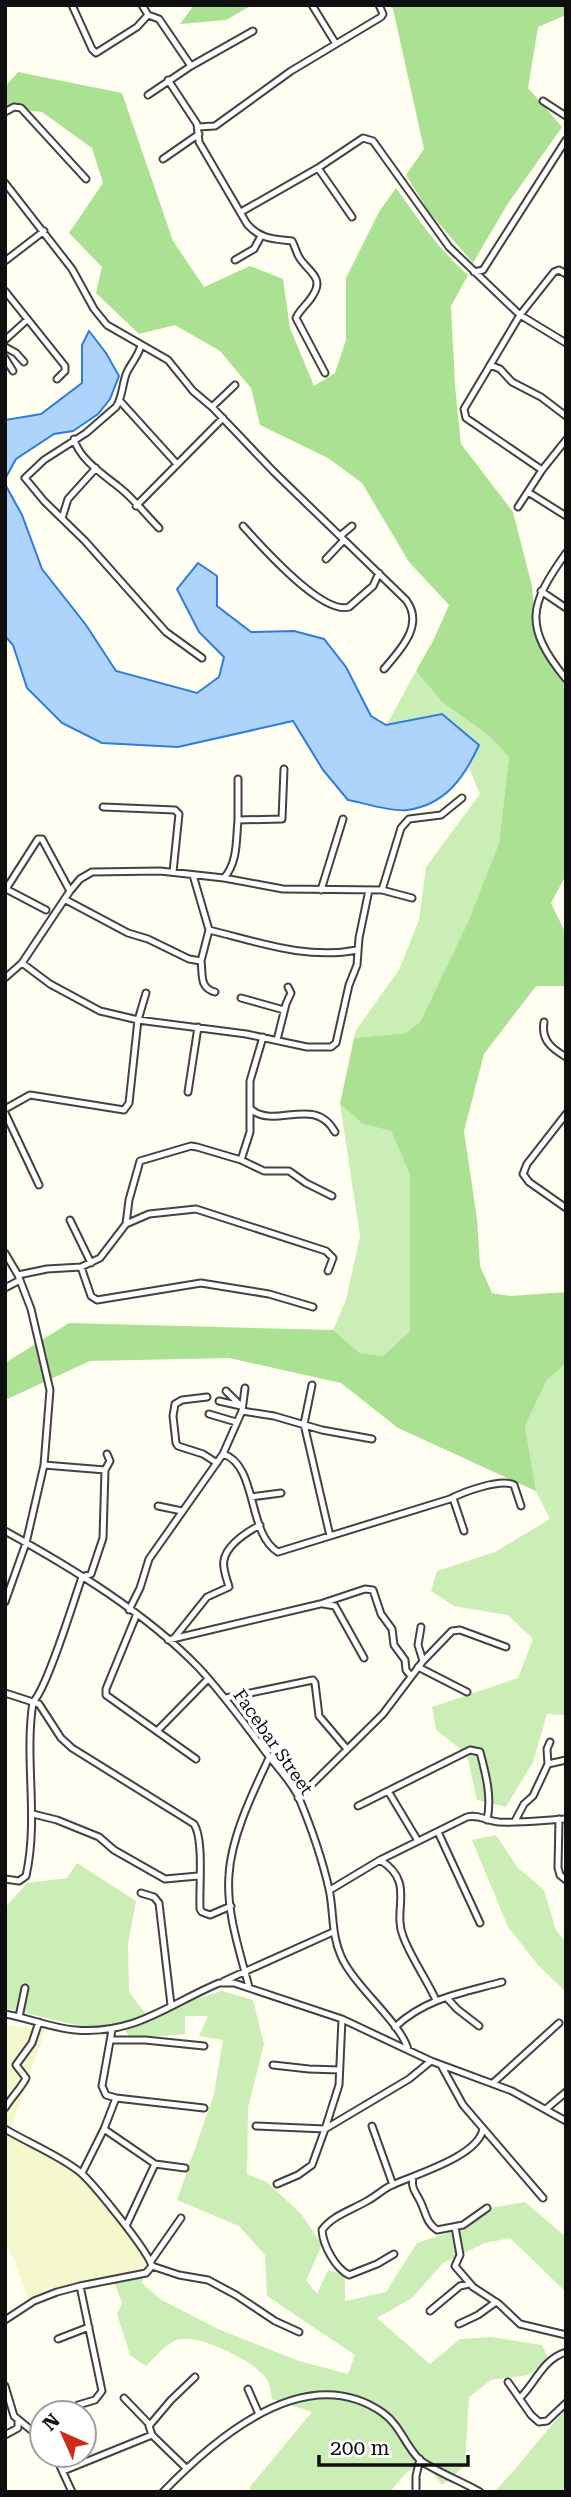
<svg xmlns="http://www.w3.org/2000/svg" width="571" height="2497" viewBox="0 0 571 2497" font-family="'Roboto Serif',serif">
	<rect width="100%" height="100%" fill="#fffef1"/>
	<!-- farmland -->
	<path fill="#f5f8cd" d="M5 2025 45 2030 10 2132 59 2157 111 2209 147 2261 144 2273 28 2299 11 2252 5 2247Z"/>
	<!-- green -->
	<path fill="#caeeb5" d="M416 671 442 702 487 734 509 757 499 843 468 922 420 1022 406 1033 354 1038 356 1030 399 970 419 920 426 867 480 794 469 768 479 745 386 726Z
		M340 1104 363 1124 391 1131 410 1175V1331L383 1356 360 1353 333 1330 346 1300 360 1236Z
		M566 1363V1715L547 1714 533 1762 506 1807 477 1800 467 1754 436 1730 432 1707 518 1678 533 1639 508 1615 454 1606 431 1591 437 1571 495 1552 550 1519 536 1491 525 1426 547 1380Z
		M496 1835 517 1867 544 1890 556 1930 566 1943V1992L538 1965 508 1927 472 1840Z
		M77 1863 136 1901 128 1944 129 1992 146 2014 222 1991 253 2000 264 2044 248 2108 247 2174 267 2182 302 2215 322 2245 306 2280 317 2294 328 2270 345 2275V2301L386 2292 417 2243 450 2232 490 2208 525 2202 566 2237V2292L510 2238 485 2243 443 2263 412 2298 377 2318 430 2364 460 2339 491 2337 542 2345 549 2360 528 2375 491 2380 469 2397 465 2466 442 2485 425 2462 407 2472 390 2492H252L249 2488 312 2412 272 2399C271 2393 270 2383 266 2378 254 2361 194 2330 174 2341 164 2346 154 2359 146 2366L130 2355 117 2314 122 2303 113 2279 144 2273 142 2283 160 2299 218 2329 299 2361 348 2374 355 2355 267 2296 265 2255 239 2226 177 2200 214 2094 223 2040 199 2036 208 2016H185V2034L131 2039 121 2025 84 2027 5 2008V1908L27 1883 67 1878Z
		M566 2410 564 2492H494C520 2466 540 2436 566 2410Z"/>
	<!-- forest -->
	<path fill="#aae193" d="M194 5H252L226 20 180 24Z
		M389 5H566V15L538 27 528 88 562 127 507 205 473 263 429 212 406 175 424 149 393 9Z
		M18 72 122 93 173 241 204 287 250 266 283 279 290 328 314 386 335 373 346 340V278L379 212 396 188C418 219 439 250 468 275L451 306 455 386 461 444 513 512 532 586 536 637 566 688V875L551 903 566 934V986H536L484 1054 464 1131 477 1219 480 1266 492 1293 510 1296 566 1292V1363L547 1380 525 1426 536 1491 398 1428 341 1383 229 1358 90 1361 5 1400V1363L69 1323 333 1330 360 1353 383 1356 410 1331V1175L391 1131 363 1124 340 1104 354 1038 406 1033 420 1022 468 922 499 843 509 757 487 734 442 702 416 671 434 639 449 605 409 562 362 483 328 458 260 425 251 388 220 351 175 325 139 334 96 293 102 267 69 233 103 183 92 148 42 112 5 108V87Z"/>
	<!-- water -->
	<path fill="#afd4fc" stroke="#2e7cdb" stroke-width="2" d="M89 331 106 353 119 376 110 399 98 414 73 431 54 434 16 459 5 479V420L41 414 82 383V345Z
		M5 484 22 515 42 569 86 625 116 671 197 693 219 677 224 657 199 632 177 589 198 563 217 576V606L251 632 294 631 324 639 346 667 371 716 386 725 442 714 479 745C464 778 445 805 407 810 391 812 364 803 348 800L323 770 293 721 178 747 102 743 62 723 27 688 13 645 5 636Z"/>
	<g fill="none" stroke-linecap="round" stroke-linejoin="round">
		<defs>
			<path id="street" d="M72 5 92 49 96 53 137 27 148 15
				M142 5 148 15 159 19 191 66 148 95
				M312 5 336 44
				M191 66 253 31
				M168 80 197 124 199 142 247 224C260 239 273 239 292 241 295 246 296 252 299 257 307 271 325 277 313 295 308 304 300 309 296 318L325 373
				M543 101 566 116
				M5 112 14 107 21 108 86 179
				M198 127 215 126 291 71 381 17 383 14 379 5
				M163 159 199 134
				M318 168 352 217
				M5 183 72 269 94 309 107 325 168 360 193 391 212 407 274 472 406 600C425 625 400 650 384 669
				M241 212 318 168 363 138 373 141 449 247 520 315 566 343
				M235 260 254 249 261 236
				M5 261 44 231
				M474 272 483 270 566 140
				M5 291 65 366V371L57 379
				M5 340 27 320
				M141 345C139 355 132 362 127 372 122 383 123 397 116 407L86 433 44 460 25 478 44 501 85 541 166 632 202 658
				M5 347 16 353 24 362
				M5 358 13 371
				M490 365 500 369 512 382 541 397 566 416
				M120 401 177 464
				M212 407 235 385
				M74 439C79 459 104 475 120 488 134 499 146 515 159 528
				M542 470 466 418 464 409 520 315 554 272 559 270 566 274
				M528 492 566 516
				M136 506 223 418
				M518 507 542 470 566 440
				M62 518 68 499 96 468
				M243 526C261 546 322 615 349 607L373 586 379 573
				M340 536 352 526
				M566 553C529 605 523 626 566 679
				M326 559 344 540
				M541 591 566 608
				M103 807 175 810 179 814 173 872
				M238 820V779
				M224 878C238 862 236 840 238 820L282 819 284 769
				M321 890 343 819
				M382 890 401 828 409 819 441 815 462 798
				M66 900 128 933 148 939 189 959 201 961 209 930 193 875
				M46 910 6 889 38 839H42L70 891
				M209 930C258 942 307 960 357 950
				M201 961C203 974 199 988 215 992
				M22 963 50 984 100 1011 138 1020 246 1034 307 1047H331L336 1043 349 985 357 965 359 938 369 890
				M5 978 22 963 70 891 80 879 92 872 160 871 224 878 283 889 382 890 412 898
				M241 998 284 1010
				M544 1022C541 1040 551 1048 566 1057
				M277 1040 286 1004 291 993 288 987
				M188 1092 198 1027
				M5 1109 30 1095 124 1110 129 1103 138 1020 146 993
				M252 1110C276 1129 315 1095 335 1132
				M5 1113 39 1185
				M566 1114 527 1164 523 1174 529 1182 566 1208
				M241 1160 250 1132V1081L263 1037
				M70 1220 91 1263
				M126 1224 149 1214 196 1209 326 1251 333 1258 328 1271
				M5 1253 18 1275 31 1309 50 1390 44 1465 26 1543 5 1602
				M81 1267 91 1296 97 1300 201 1283 269 1294 313 1307
				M18 1275 47 1269 81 1267 100 1258 126 1224 129 1200 140 1161 191 1146 197 1147 241 1160 264 1171H289L306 1183 332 1196
				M5 1288 20 1280
				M312 1385 304 1424 330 1536
				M226 1391 241 1406
				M207 1397 182 1400 175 1404 173 1416 176 1443 178 1446 203 1454 217 1463
				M219 1401 241 1406
				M242 1411 274 1416 322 1430 372 1439
				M209 1414 236 1422
				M223 1454C258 1465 247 1534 278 1552L450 1499C463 1492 501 1478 514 1485L521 1506
				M44 1465 105 1470
				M251 1497 281 1493
				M453 1498 464 1531
				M158 1506 182 1511
				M5 1531C72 1568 146 1613 199 1668 222 1693 242 1720 262 1747 273 1763 291 1780 299 1798 311 1827 322 1858 329 1889 334 1911 331 1934 341 1956 353 1985 403 2025 408 2050
				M82 1577 91 1574 103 1538 105 1470 110 1461 107 1454
				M323 1604 335 1606 364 1658
				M129 1610 140 1588 149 1559 223 1454 242 1411 245 1388
				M136 1616 106 1689V1695L196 1759
				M421 1627 418 1645 423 1661
				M175 1637 207 1597 229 1587C227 1579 222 1568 224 1560 227 1545 247 1532 260 1525
				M168 1640 320 1604 365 1589 373 1590 381 1614 392 1629 394 1645 405 1660 406 1670 411 1676
				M418 1667 467 1692
				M5 1693 39 1704 61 1738 72 1748 194 1824C204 1839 199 1887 200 1909L202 1912 210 1915 231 1906
				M226 1698 313 1680 315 1683 319 1716 347 1749
				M158 1730 208 1679
				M548 1764 547 1749 550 1742
				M388 1791 418 1841
				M298 1798 383 1714 423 1661 452 1631 460 1630 506 1647
				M358 1806 470 1750 480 1752C486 1775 492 1797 487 1820
				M33 1814 57 1820 99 1837 114 1850 165 1879 198 1876
				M559 1819 558 1868 560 1875 566 1880
				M515 1821 524 1804 533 1796 548 1764 566 1760
				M438 1832 480 1923
				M380 1860C416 1882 392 1909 403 1936 411 1958 426 1978 436 2000
				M5 1879 19 1881 26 1876C39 1818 24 1760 33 1702 47 1689 74 1600 82 1577
				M330 1890 380 1860 467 1817C478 1814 487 1821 499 1822 521 1823 544 1820 566 1819
				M141 1893 154 1897 159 1903 171 2005
				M224 1981 333 1932
				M249 1987C240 1952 226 1912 229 1875 231 1837 253 1792 269 1758
				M447 1998 457 2009 479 2026
				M5 2014C29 2018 51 2028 75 2030 135 2035 167 2005 219 1983H234L342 2019 431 2061 512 2091 566 2121
				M19 2017 25 1988
				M395 2027C426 1998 462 1993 502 1982
				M112 2030 102 2086 106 2095 116 2098 204 2108
				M111 2040H145L204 2046
				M273 2065 309 2069 339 2070
				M441 2065 463 2105 543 2198
				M493 2083 559 2023
				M5 2108C11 2098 22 2087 26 2078L16 2065 32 2043 39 2022
				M546 2109 566 2092
				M256 2126 325 2129 339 2085 342 2019
				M372 2126 393 2185
				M5 2129C30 2144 57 2154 80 2172 93 2183 148 2251 152 2266
				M104 2129 155 2164 126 2226
				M155 2164 185 2168
				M82 2173 104 2129 116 2098
				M413 2177C411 2188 415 2191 419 2199 426 2211 425 2222 437 2230L463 2225 487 2208
				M277 2184 298 2175 312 2165 325 2129 409 2079 431 2061
				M455 2227 460 2255 455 2266 473 2287 499 2304 520 2324 566 2335
				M394 2254 377 2264 349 2275C335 2268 323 2245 322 2230 333 2215 352 2210 367 2201 375 2197 382 2190 390 2186 413 2175 478 2157 483 2129
				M151 2261 181 2218
				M152 2266 179 2275 208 2280 236 2295 275 2321 299 2332
				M430 2311 460 2286 469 2284
				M5 2320 34 2301 57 2292 80 2286 146 2273 152 2266
				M459 2324 478 2315 496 2302
				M58 2339 89 2327
				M508 2382 531 2415 539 2422 547 2421 566 2403
				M5 2386 14 2416 42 2439
				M248 2389 259 2414
				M124 2398 150 2425
				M520 2398C537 2381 542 2360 566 2352
				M74 2413 78 2405 95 2400 102 2391 80 2286
				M5 2435 18 2428V2421
				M55 2455 72 2492
				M186 2468 152 2435 149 2426 171 2400 195 2377
				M63 2471 152 2435
				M163 2492C215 2438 306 2359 383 2413 400 2425 405 2445 419 2459 428 2468 467 2484 480 2492
				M416 2492V2476L420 2459"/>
		</defs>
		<!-- street casing -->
		<use href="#street" stroke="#424242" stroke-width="9"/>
		<!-- street -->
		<use href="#street" stroke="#fff" stroke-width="5"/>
	</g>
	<g text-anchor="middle" stroke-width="7" stroke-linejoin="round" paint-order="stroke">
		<!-- street labels -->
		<g font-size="18" fill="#0f0f0f" stroke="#fff">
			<text transform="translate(273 1742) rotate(55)" y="6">Facebar Street</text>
		</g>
	</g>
	<!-- border -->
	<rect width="571" height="2497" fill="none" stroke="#0f0f0f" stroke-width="14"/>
	<!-- north arrow -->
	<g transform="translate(63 2434) rotate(315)"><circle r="33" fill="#ffffff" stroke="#9f9f9f" stroke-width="2"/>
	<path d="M0-5L12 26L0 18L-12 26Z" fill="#ce2b18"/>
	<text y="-10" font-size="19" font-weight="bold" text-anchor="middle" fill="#0f0f0f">N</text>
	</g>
	<!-- scale -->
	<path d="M319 2455v10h149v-10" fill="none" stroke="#0f0f0f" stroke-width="3.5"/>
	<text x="330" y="2455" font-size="21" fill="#0f0f0f" stroke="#ffffff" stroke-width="5" paint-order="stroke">200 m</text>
</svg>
